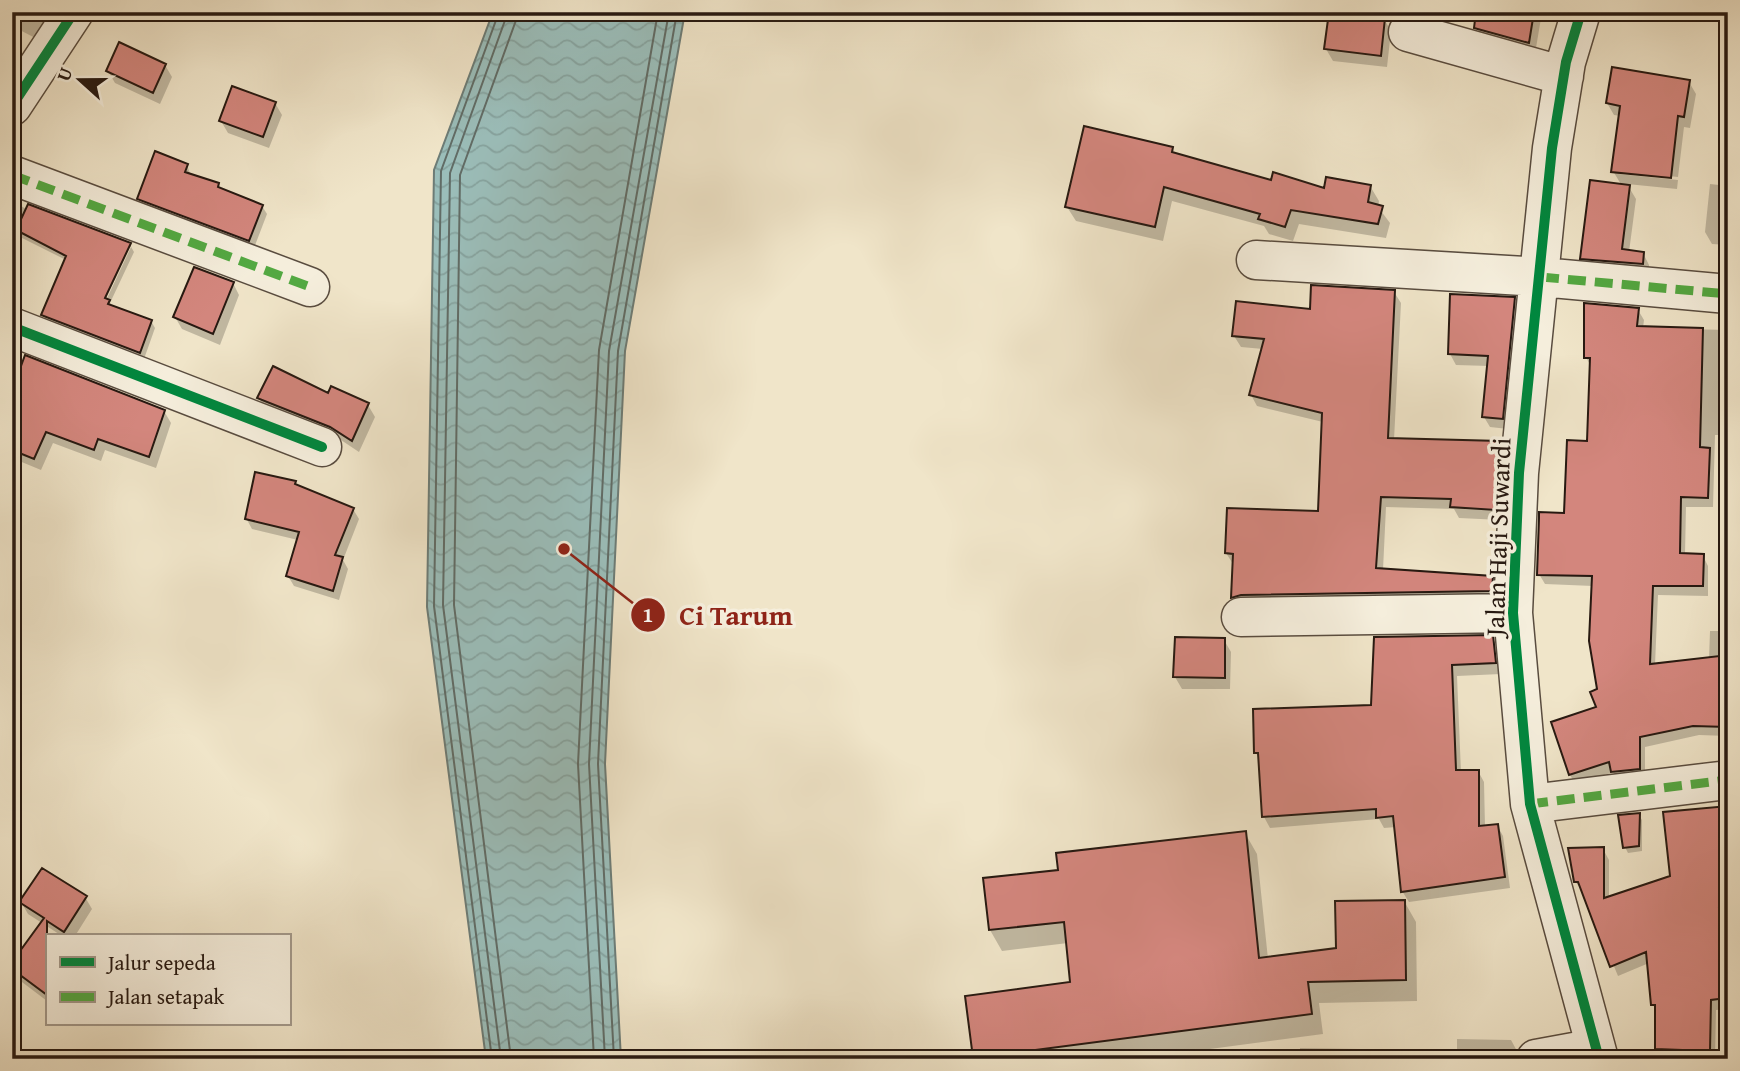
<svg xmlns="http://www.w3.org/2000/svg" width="1740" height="1071" viewBox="0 0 1740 1071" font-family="'Gentium Book Plus',serif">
	<defs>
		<pattern id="water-waves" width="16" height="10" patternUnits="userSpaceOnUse" patternTransform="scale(1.75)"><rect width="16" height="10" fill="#9bbeba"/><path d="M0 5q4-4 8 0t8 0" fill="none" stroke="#86a39f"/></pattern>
	</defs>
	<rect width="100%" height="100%" fill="#f0e5c9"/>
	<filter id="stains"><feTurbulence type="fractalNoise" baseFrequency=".00286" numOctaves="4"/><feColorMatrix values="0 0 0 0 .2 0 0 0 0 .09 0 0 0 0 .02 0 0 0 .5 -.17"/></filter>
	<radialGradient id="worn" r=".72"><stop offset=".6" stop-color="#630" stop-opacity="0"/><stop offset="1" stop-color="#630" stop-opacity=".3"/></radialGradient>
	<!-- water -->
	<path fill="url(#water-waves)" stroke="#6d7c76" stroke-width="2" d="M493 12H685L625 351 605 764 621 1059H486L427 607 434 170Z"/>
	<!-- shadow -->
	<path fill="#0003" fill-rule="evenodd" d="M12 12H60L41 41 14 27 12 31Z
		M132 12H151L145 21Z
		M1478 12H1538L1541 18 1535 54 1483 39 1476 27Z
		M1384 19 1391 31 1387 67 1333 61 1326 49Z
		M1726 48H1728V96L1721 85Z
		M165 65 172 77 160 104 115 83 108 71Z
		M1689 82 1696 94 1690 128 1684 127 1678 177 1619 171V174L1678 180 1677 189 1627 184 1636 199 1629 252 1643 253 1649 265V276L1588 270 1581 258 1622 186 1613 171 1621 116 1614 115 1607 103Z
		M275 103 282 115 269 148 228 133 221 121Z
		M1172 148 1176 155 1272 182 1325 190 1370 186 1379 201 1378 207 1390 223 1386 238 1299 224 1293 241 1269 234 1264 226 1172 201 1163 241 1076 221 1067 207Z
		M187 165 191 176 218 184 221 190 262 206 267 214 254 248 143 206 139 198Z
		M1710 184 1728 186V245L1712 244 1705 232Z
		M12 201 28 210 130 245 134 252 110 303 112 307 151 321 155 328 144 359 47 322 43 315 66 260 12 233ZM127 247H131L103 307 100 305Z
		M233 283 239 295 220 345 182 329 175 317Z
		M1394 292 1401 303 1394 440 1499 442 1506 453 1501 520 1459 518 1454 509 1386 507 1383 570 1492 578 1498 589V602L1239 608 1232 597 1233 564 1226 553 1319 513 1323 422 1257 406 1251 395 1263 349 1241 347 1234 336 1311 310Z
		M1514 299 1520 310 1508 429 1490 427 1484 417 1489 366 1456 365 1450 354Z
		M1638 310 1644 320 1643 328 1728 330V435H1715L1713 507H1686L1685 555 1703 556 1708 566V596L1658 595 1655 665 1709 659 1710 631H1728V736L1699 735 1645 747V779L1619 782 1613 772 1576 785 1570 775 1598 708 1593 586 1545 584 1539 574 1566 514 1589 443 1591 367 1586 357Z
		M12 396 164 411 171 423 156 468 105 450 101 461 53 443 41 470 12 458Z
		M329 396 368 405 375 417 359 452 338 438 266 410 259 398Z
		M295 482 297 486 353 509 359 519 343 560 348 569 339 600 294 586 288 576 298 540 252 529 246 518Z
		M1492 637 1498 648 1501 674 1457 676 1461 772 1478 771 1484 782 1485 827 1497 825 1503 836 1510 888 1409 902 1402 891 1396 827 1384 828 1379 819 1270 828 1264 817 1260 760 1256 753 1372 706Z
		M1224 640 1231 652 1230 689H1182L1175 677Z
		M1728 807V918L1723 919 1728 1009 1716 1010 1715 1059H1656L1657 1012 1653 1005 1649 963 1618 976 1583 892 1575 881 1603 849 1609 860V899L1672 877Z
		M1639 815 1642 820V851L1628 853 1625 847Z
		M1245 833 1257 854 1268 959 1338 950 1404 901 1416 922 1417 1001 1319 1003 1323 1034 1135 1059H976L1072 984 1068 943 1002 951 990 930 1060 871Z
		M85 897 92 909 75 936H62L28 914 21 902Z
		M30 940 47 952V1001L18 979 12 969Z
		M1457 1039 1511 1040 1517 1051 1516 1059H1457Z
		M1300 1048 1361 1049 1366 1059H1300Z"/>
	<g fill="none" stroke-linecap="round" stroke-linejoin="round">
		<!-- shore -->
		<path stroke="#616c66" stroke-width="2" d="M492 1059 434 606 441 171 499 12
			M501 1059 443 605 450 173 508 12
			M511 1059 454 605 460 175 519 12
			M594 1059 578 764 599 350 658 12
			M605 1059 589 764 609 351 669 12
			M614 1059 598 764 618 351 677 12"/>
	</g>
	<!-- building -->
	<path fill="#d3867d" stroke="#271911" stroke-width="2" d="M1329 12 1385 18 1381 56 1324 49Z
		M1476 12H1534L1529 43 1474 28Z
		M119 42 166 64 153 93 106 71Z
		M1612 67 1690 80 1684 117 1678 116 1671 178 1611 172 1620 106 1606 103Z
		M232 86 276 102 263 137 219 121Z
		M1084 126 1173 147 1172 152 1271 180 1273 172 1324 188 1326 177 1371 185 1368 202 1383 206 1378 224 1291 210 1285 227 1258 219 1260 214 1164 187 1155 227 1065 207Z
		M155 151 188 164 185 172 219 183 218 187 263 205 249 241 137 199Z
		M1590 180 1630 185 1622 249 1644 252 1643 264 1580 259Z
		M28 204 131 243 105 298 110 300 108 304 152 320 140 353 41 315 66 256 16 230Z
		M194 267 234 282 213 334 173 317Z
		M1311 285 1395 290 1388 438 1500 441 1496 510 1450 507 1451 499 1381 497 1376 568 1493 576 1492 591 1241 595 1231 598 1233 554 1225 553 1227 508 1318 511 1322 413 1249 395 1264 339 1232 336 1236 301 1310 309Z
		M1450 294 1515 297 1503 419 1482 417 1488 356 1448 354Z
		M1584 303 1639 308 1637 326 1703 328 1700 447 1710 448 1708 498 1681 497 1680 553 1704 554 1703 586H1653L1650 664 1728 655V727L1693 726 1640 737V769L1611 772 1609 762 1569 775 1551 722 1596 707 1590 692 1597 689 1589 641 1592 576 1537 575 1539 518V512L1564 513 1567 440 1587 441 1590 358H1584Z
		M25 355 165 410 149 457 98 439 94 450 46 432 34 459 12 450V391Z
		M273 366 328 393 331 386 369 403 352 441 330 427 257 398Z
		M255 472 296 481 295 484 354 508 335 555 343 557 333 591 286 576 299 532 245 519Z
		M1493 635 1496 663 1452 665 1456 770H1479V826L1498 824 1505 877 1401 892 1393 816 1376 818V809L1262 817 1258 753H1254L1253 709 1371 705 1374 637Z
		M1175 637 1225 638V678L1173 677Z
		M1728 806V907L1719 908 1727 998 1711 1000 1710 1051 1655 1049V1005H1651L1646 952 1610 967 1578 882H1574L1568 848 1604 847V898L1670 876 1663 812Z
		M1640 813 1639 846 1623 848 1618 815Z
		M1246 831 1259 958 1336 948 1335 901 1405 900 1406 980 1308 982 1312 1014 973 1058 965 996 1070 982 1064 922 989 930 983 878 1058 870 1056 853Z
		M42 868 87 896 64 932 47 921V995L12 969V962L44 918 19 902Z"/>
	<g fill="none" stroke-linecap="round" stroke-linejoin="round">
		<defs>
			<path id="minor" d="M1581 12 1566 62 1552 148 1519 473 1513 613 1530 804 1599 1059
				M1408 32 1564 76
				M12 106 74 12
				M12 175 310 287
				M1256 260 1541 277 1728 294
				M12 327 322 447
				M1241 617 1513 613
				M1530 804 1728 780
				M1536 1059 1596 1048"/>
		</defs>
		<!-- minor casing -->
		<use href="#minor" stroke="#594c3f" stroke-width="41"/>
		<!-- minor -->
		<use href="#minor" stroke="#f5eedc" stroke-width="38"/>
		<!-- quiet -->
		<path stroke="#53a942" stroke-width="9" stroke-dasharray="18 9" stroke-linecap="butt" d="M12 175 310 287
			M1541 277 1728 294
			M1530 804 1728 780"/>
		<defs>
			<path id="cycleway" d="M1581 12 1566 62 1552 148 1519 473 1513 613 1530 804 1599 1059
				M12 106 74 12
				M12 327 322 447"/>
		</defs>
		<!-- cycleway casing -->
		<use href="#cycleway" stroke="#f5eedc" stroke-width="15"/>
		<!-- cycleway -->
		<use href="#cycleway" stroke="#00873e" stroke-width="10"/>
	</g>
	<g text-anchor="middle" stroke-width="7" stroke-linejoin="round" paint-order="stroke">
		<!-- street labels -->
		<g font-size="26" fill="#271911" stroke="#f5eedc">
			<text transform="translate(1498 537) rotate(-88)" y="9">Jalan Haji Suwardi</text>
		</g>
	</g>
	<!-- callouts -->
	<path fill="none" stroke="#8f2418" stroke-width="2.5" d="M564 549L648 615"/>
	<g fill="#8f2418" stroke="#f5eedc" stroke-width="2.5">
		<circle cx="564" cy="549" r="7"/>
		<circle cx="648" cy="615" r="18"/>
	</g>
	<g font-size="21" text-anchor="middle" font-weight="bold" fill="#fff">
		<text x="648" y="622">1</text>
	</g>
	<g font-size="28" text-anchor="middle" font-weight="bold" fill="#8f2418" stroke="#f5eedc" stroke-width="7" stroke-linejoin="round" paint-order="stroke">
		<text x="736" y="625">Ci Tarum</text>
	</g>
	<!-- margin -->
	<rect width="1740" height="1071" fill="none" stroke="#f0e5c9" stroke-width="42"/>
	<rect x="14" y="14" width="1712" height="1043" fill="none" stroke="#271911" stroke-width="3.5"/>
	<rect x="21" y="21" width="1698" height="1029" fill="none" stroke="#271911" stroke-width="2"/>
	<!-- legend -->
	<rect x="46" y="934" width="245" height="91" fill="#f5eedc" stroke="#a3998b" stroke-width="2"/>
	<rect x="60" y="957" width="35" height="10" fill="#00873e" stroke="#a3998b" stroke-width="2"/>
	<text x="108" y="970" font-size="21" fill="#271911">Jalur sepeda</text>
	<rect x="60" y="992" width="35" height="10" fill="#53a942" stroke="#a3998b" stroke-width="2"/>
	<text x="108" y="1004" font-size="21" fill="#271911">Jalan setapak</text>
	<!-- north arrow -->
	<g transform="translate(80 80) rotate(291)" stroke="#f5eedc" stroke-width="5" paint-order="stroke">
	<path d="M0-5L12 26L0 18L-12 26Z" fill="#271911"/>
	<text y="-10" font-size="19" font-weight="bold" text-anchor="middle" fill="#271911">U</text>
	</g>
	<rect width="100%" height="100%" filter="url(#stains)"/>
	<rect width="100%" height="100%" fill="url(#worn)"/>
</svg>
